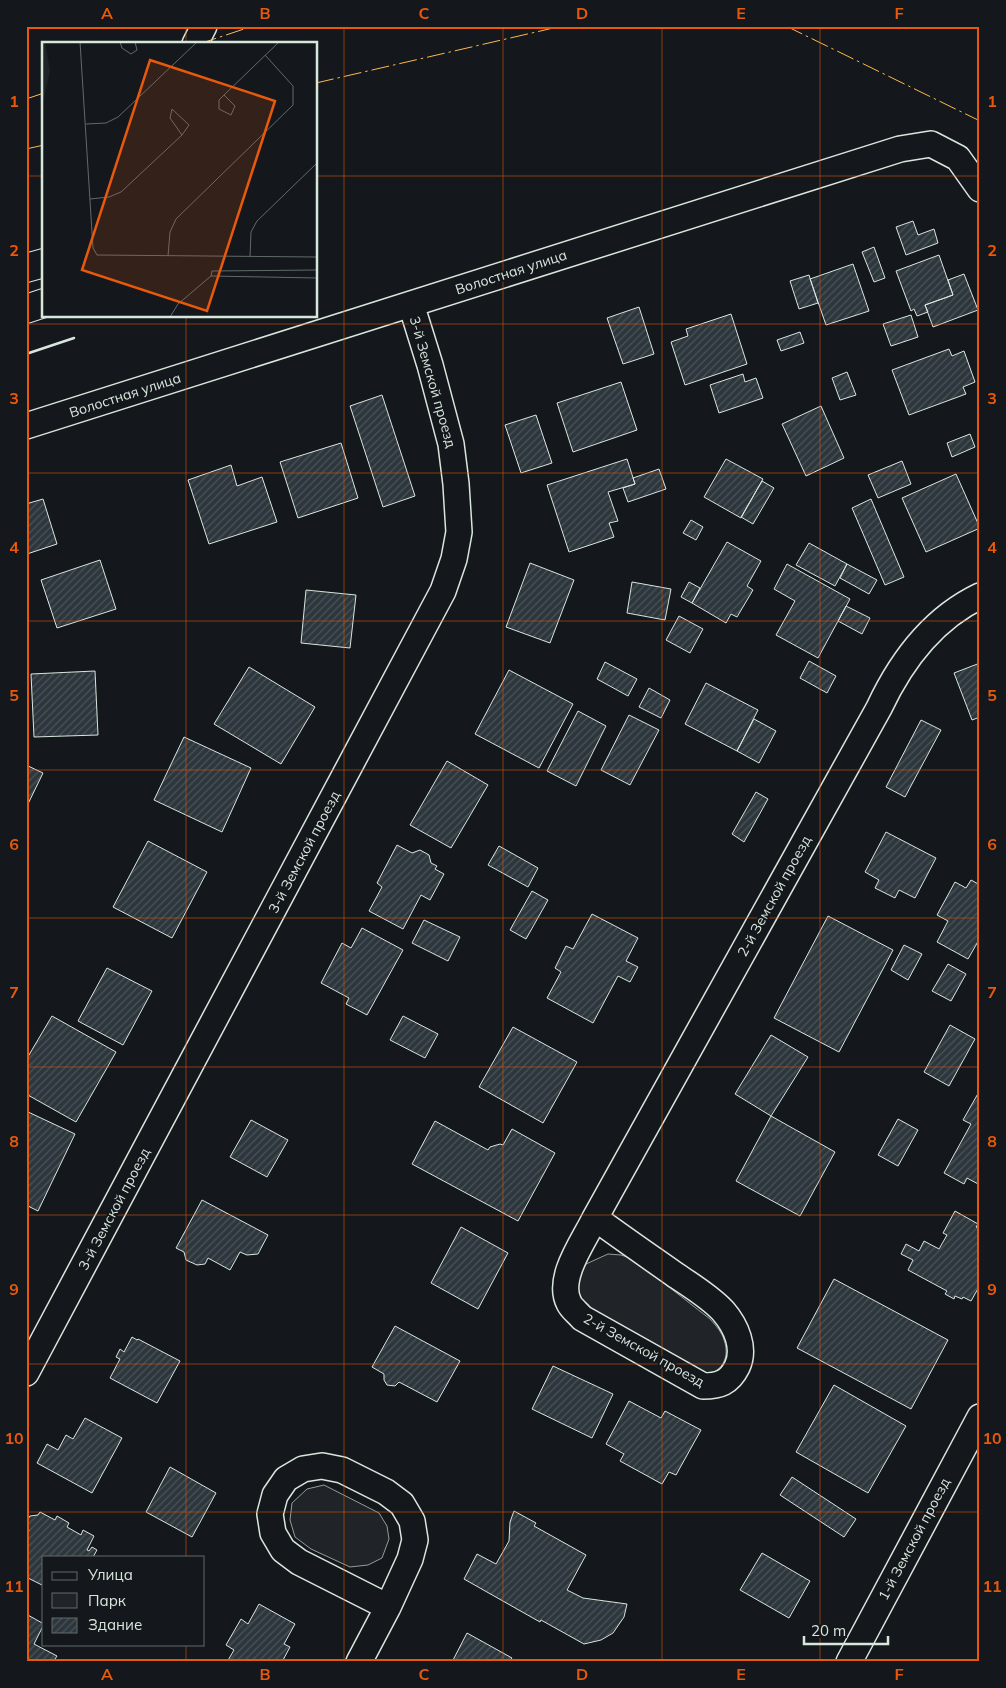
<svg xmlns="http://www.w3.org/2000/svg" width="1006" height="1688" viewBox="0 0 1006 1688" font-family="Mulish,sans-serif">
	<defs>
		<pattern id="building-hatch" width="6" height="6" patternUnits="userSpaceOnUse" patternTransform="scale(1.25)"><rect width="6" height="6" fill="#2c363c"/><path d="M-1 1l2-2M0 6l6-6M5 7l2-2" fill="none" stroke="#4a5358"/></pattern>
	</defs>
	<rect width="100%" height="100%" fill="#14181c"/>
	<!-- green -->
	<path fill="#202428" stroke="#939e99" d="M608 1254 621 1255 633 1259 710 1319C716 1326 722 1332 724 1340 730 1356 723 1372 706 1374L596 1317 580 1301 578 1288 579 1277 586 1264Z
		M324 1485 379 1513 387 1526 389 1539 382 1558 368 1565 350 1567 311 1549 295 1537 290 1520 292 1503 307 1489Z"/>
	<!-- building -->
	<path fill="url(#building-hatch)" stroke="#d8e6dc" d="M913 221 918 235 934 229 938 243 906 255 896 227Z
		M874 247 885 278 874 282 862 252Z
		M939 255 953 295 925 305 928 312 917 316 914 309 911 311 896 271Z
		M853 264 869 311 826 325 810 279Z
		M964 274 978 310 933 327 925 305 953 295 948 280Z
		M809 275 818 303 799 309 790 281Z
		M639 307 654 354 623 364 607 318Z
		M731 314 747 364 685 385 671 342 688 336 686 329Z
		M911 315 918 337 891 346 883 324Z
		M800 332 804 343 781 351 777 340Z
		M949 349 952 356 964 351 975 382 963 387 966 394 909 415 892 370Z
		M847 372 856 395 840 400 832 378Z
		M743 374 745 382 756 378 763 398 719 413 710 385Z
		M621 382 637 430 573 452 557 403Z
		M382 395 415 496 383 507 350 406Z
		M821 406 844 458 806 476 782 424Z
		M536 415 552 463 521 473 505 425Z
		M970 434 975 447 952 457 947 443Z
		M341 443 358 498 298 518 280 462Z
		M627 459 635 484 608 492 618 521 609 523 614 537 569 552 547 485Z
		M726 459 763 479 741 518 704 497Z
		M902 461 911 484 878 498 868 475Z
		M231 465 237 486 262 477 277 522 209 544 188 480Z
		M659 469 666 489 628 502 623 488 635 484 633 478Z
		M956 474 980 528 926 552 902 498Z
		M762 481 774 488 753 524 741 517Z
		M43 499 57 544 27 554 26 504Z
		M871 499 904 577 885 585 852 508Z
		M691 520 703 527 696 540 683 533Z
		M727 542 761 561 747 586 753 590 737 617 731 614 726 623 692 603Z
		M809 543 847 564 835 586 796 565Z
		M100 560 116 609 57 628 41 580Z
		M530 563 574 580 550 643 506 627Z
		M787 564 850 599 818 658 776 635 795 601 774 589Z
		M847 564 877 580 869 594 840 578Z
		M632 582 671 589 665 620 627 613Z
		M689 582 700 588 692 603 681 597Z
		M306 590 356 595 350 648 301 643Z
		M846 606 870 618 862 634 838 621Z
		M679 616 703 629 690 653 666 640Z
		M809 661 836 676 827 693 800 678Z
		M605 662 637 679 628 696 597 679Z
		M980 663V717L972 720 954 673Z
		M249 667 315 707 281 764 214 724Z
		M509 670 573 704 539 768 475 734Z
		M95 671 98 735 34 737 31 674Z
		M706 683 758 710 737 751 685 724Z
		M649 688 670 700 661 718 639 707Z
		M578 711 606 726 576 786 547 771Z
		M629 715 659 730 630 785 601 770Z
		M754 719 776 731 759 763 737 751Z
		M921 720 941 730 905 797 886 787Z
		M184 737 251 768 222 832 154 800Z
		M447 761 488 785 451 848 410 825Z
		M26 765 43 773 26 808Z
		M756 792 768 799 744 842 732 834Z
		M886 832 936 858 915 898 899 890 895 898 875 888 879 880 865 872Z
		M148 841 207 872 172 938 113 907Z
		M397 845 412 853 420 850 429 855 431 863 437 866 435 869 444 874 430 900 421 895 403 929 369 911 382 887 377 883Z
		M499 846 538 868 528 887 488 865Z
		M971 880 980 885V938L968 959 937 942 948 921 937 915 955 882 966 888Z
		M532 891 548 900 526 939 510 930Z
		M592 914 638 938 626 961 638 967 630 982 618 976 593 1023 547 998 561 972 555 968 566 946 573 949Z
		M828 916 893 950 839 1052 774 1018Z
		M424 920 460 937 448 961 412 943Z
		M362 928 403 950 367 1015 346 1004 349 998 321 983 342 943 351 948Z
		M904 945 922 954 908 980 891 970Z
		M948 964 966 974 951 1001 932 991Z
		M107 968 152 991 123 1045 78 1021Z
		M52 1016 116 1052 76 1122 26 1094V1060Z
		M403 1016 438 1034 425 1058 390 1040Z
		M950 1025 975 1039 949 1086 924 1072Z
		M513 1027 577 1062 543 1123 479 1087Z
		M771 1035 808 1057 771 1116 735 1094Z
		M980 1090V1185L967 1178 964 1184 944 1173 971 1124 963 1120Z
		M26 1111 75 1134 38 1211 26 1205Z
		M771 1116 835 1152 800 1216 736 1181Z
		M898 1119 918 1130 898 1166 878 1155Z
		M251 1120 288 1140 267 1177 230 1157Z
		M435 1121 488 1150 490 1147 500 1144 503 1145 512 1129 555 1153 518 1221 412 1164Z
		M202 1200 268 1235 258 1254 247 1255 240 1252 230 1270 208 1258 205 1264 197 1265 186 1260 184 1252 176 1248Z
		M955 1211 978 1224 976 1227 980 1229V1285L971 1301 963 1297 962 1299 955 1296 954 1299 945 1294 947 1291 908 1270 913 1260 901 1254 906 1244 919 1251 924 1241 939 1249 947 1235 943 1233Z
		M461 1227 508 1253 478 1309 431 1283Z
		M834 1279 948 1340 911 1409 797 1348Z
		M395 1326 460 1361 437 1402 399 1382 395 1386 387 1385 384 1380V1374L372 1367Z
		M132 1337 137 1340 138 1339 180 1361 157 1403 110 1378 120 1359 116 1357 120 1349 124 1352Z
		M553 1366 613 1394 592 1438 532 1409Z
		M834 1385 906 1426 868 1493 796 1452Z
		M629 1401 661 1418 665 1411 701 1430 676 1475 669 1472 662 1484 620 1461 624 1454 606 1444Z
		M85 1418 122 1438 92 1493 37 1463 47 1444 58 1450 66 1435 73 1439Z
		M170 1467 216 1493 192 1537 146 1512Z
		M792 1477 856 1519 844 1537 780 1495Z
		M514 1511 536 1523 534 1526 586 1555 567 1590 583 1598 627 1604 624 1617 613 1633 601 1640 584 1644 541 1620 540 1622 464 1579 477 1554 496 1564 509 1541 510 1522Z
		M40 1512 55 1520 57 1516 69 1523 67 1527 81 1535 83 1530 94 1536 87 1550 89 1551 92 1547 97 1550 93 1557H44V1586L26 1577V1534L29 1531 26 1522 30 1516 38 1515Z
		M762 1553 810 1581 789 1618 740 1590Z
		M259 1604 295 1624 284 1644 290 1647 282 1662H227L234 1650 226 1645 241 1619 248 1624Z
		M26 1614 44 1624 34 1644 57 1656 53 1662H26Z
		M467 1633 512 1658 509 1662H452Z"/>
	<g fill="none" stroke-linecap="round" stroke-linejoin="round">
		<defs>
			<path id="street" d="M195 44 204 26
				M26 426 900 149 931 144 958 158 980 189
				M595 1218C621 1237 647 1255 674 1274 690 1285 709 1296 723 1311 736 1326 746 1348 737 1367 729 1383 719 1386 703 1386L582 1318C578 1313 571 1308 569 1303 556 1278 584 1241 595 1218L879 708C901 661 932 619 980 596
				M26 1373 443 591 454 559 459 532 456 484 451 444 430 365 411 304
				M359 1662 388 1607 410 1559 415 1540 412 1521 402 1504 386 1492 342 1470 322 1466 303 1469 286 1479 275 1495 270 1514 273 1533 283 1550 299 1562 388 1607
				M849 1662 980 1417"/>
			<path id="secondary" d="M26 268 44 263
				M26 309 44 303"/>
		</defs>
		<!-- street casing -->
		<use href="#street" stroke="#d8e6dc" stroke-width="28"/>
		<!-- secondary casing -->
		<use href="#secondary" stroke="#d8e6dc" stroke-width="30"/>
		<!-- street -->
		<use href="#street" stroke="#14181c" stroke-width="25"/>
		<!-- secondary -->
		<use href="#secondary" stroke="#14181c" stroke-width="28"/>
		<!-- wall -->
		<path stroke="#d8e6dc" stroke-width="2.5" d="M26 354 74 338"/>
		<!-- power -->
		<path stroke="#ffb74d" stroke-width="1" stroke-dasharray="18 4 2.5 4" stroke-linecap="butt" d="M786 26 980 121
			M199 44 253 26
			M316 83 562 26
			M26 99 44 93
			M26 149 44 145"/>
	</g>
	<!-- grid -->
	<path fill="none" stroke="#e8590c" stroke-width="1" stroke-opacity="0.55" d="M186 26V44M344 26V1662M503 26V1662M662 26V1662M820 26V1662M26 176H44M316 176H980M186 316V1557M26 324H980M26 473H980M26 621H980M26 770H980M26 918H980M26 1067H980M26 1215H980M26 1364H980M26 1512H980M186 1644V1662"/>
	<g text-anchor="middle" stroke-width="4" stroke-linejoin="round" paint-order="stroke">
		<!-- street labels -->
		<g font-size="14" fill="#d8e6dc" stroke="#14181c">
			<text transform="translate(511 272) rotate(-18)" y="5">Волостная улица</text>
			<text transform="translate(433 382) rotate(74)" y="5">3-й Земской проезд</text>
			<text transform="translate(125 395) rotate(-18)" y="5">Волостная улица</text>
			<text transform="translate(304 852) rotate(-62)" y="5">3-й Земской проезд</text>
			<text transform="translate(774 896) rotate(-61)" y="5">2-й Земской проезд</text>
			<text transform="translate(114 1209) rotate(-62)" y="5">3-й Земской проезд</text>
			<text transform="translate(644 1350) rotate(29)" y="5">2-й Земской проезд</text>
			<text transform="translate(914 1539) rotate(-62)" y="5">1-й Земской проезд</text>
		</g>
	</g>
	<!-- overview -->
	<g transform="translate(42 42)">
		<rect width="275" height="275" fill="#14181c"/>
		<path d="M0 0H3L8 29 0 64Z" fill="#202428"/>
		<path fill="none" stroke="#626a69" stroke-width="1" d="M38 0 51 206 55 213 275 215M78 0 80 6 89 12 95 8 93 0M182 53 193 64 189 73 177 67V58L182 53 237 0M44 82 64 81 76 75 155 0M48 157 67 155 79 150 140 93 128 76 130 67 147 83 140 93M126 214 128 190 134 177 251 63V44L223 13M208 215 209 190 215 179 275 121M169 234 170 229 275 228M128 275 136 262 169 234 275 236"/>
		<path fill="#e8590c" fill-opacity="0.15" stroke="#e8590c" stroke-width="2.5" d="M108 18 233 59 165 269 40 228Z"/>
		<rect width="275" height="275" fill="none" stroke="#d8e6dc" stroke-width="2.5"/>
	</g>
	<!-- border -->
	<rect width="1006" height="1688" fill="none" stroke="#14181c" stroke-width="55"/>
	<!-- legend -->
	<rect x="42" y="1556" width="162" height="90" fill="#14181c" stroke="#626a69"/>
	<rect x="52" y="1572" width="25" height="8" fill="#14181c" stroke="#626a69"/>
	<text x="88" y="1580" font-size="15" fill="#d8e6dc">Улица</text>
	<rect x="52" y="1593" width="25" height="15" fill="#202428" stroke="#626a69"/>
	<text x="88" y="1606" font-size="15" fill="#d8e6dc">Парк</text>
	<rect x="52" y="1618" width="25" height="15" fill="url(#building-hatch)" stroke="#626a69"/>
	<text x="88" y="1630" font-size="15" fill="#d8e6dc">Здание</text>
	<!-- scale -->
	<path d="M804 1636v8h84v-8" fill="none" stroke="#d8e6dc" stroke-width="2.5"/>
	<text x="811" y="1636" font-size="15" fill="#d8e6dc" stroke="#14181c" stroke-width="4" paint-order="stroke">20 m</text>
	<rect x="28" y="28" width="950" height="1632" fill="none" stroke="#e8590c" stroke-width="2"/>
	<g font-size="16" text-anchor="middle" font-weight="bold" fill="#e8590c">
		<text x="107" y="19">A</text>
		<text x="265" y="19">B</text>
		<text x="424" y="19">C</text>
		<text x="582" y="19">D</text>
		<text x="741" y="19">E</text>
		<text x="899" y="19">F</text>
		<text x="14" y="107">1</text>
		<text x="992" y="107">1</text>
		<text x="14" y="256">2</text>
		<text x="992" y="256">2</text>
		<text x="14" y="404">3</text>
		<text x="992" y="404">3</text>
		<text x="14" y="553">4</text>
		<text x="992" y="553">4</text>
		<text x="14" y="701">5</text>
		<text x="992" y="701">5</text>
		<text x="14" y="850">6</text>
		<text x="992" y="850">6</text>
		<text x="14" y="998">7</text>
		<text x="992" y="998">7</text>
		<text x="14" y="1147">8</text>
		<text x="992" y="1147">8</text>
		<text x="14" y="1295">9</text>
		<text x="992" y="1295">9</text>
		<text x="14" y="1444">10</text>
		<text x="992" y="1444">10</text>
		<text x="14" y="1592">11</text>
		<text x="992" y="1592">11</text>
		<text x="107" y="1680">A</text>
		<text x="265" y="1680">B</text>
		<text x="424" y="1680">C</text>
		<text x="582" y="1680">D</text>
		<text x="741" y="1680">E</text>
		<text x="899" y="1680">F</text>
	</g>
</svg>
